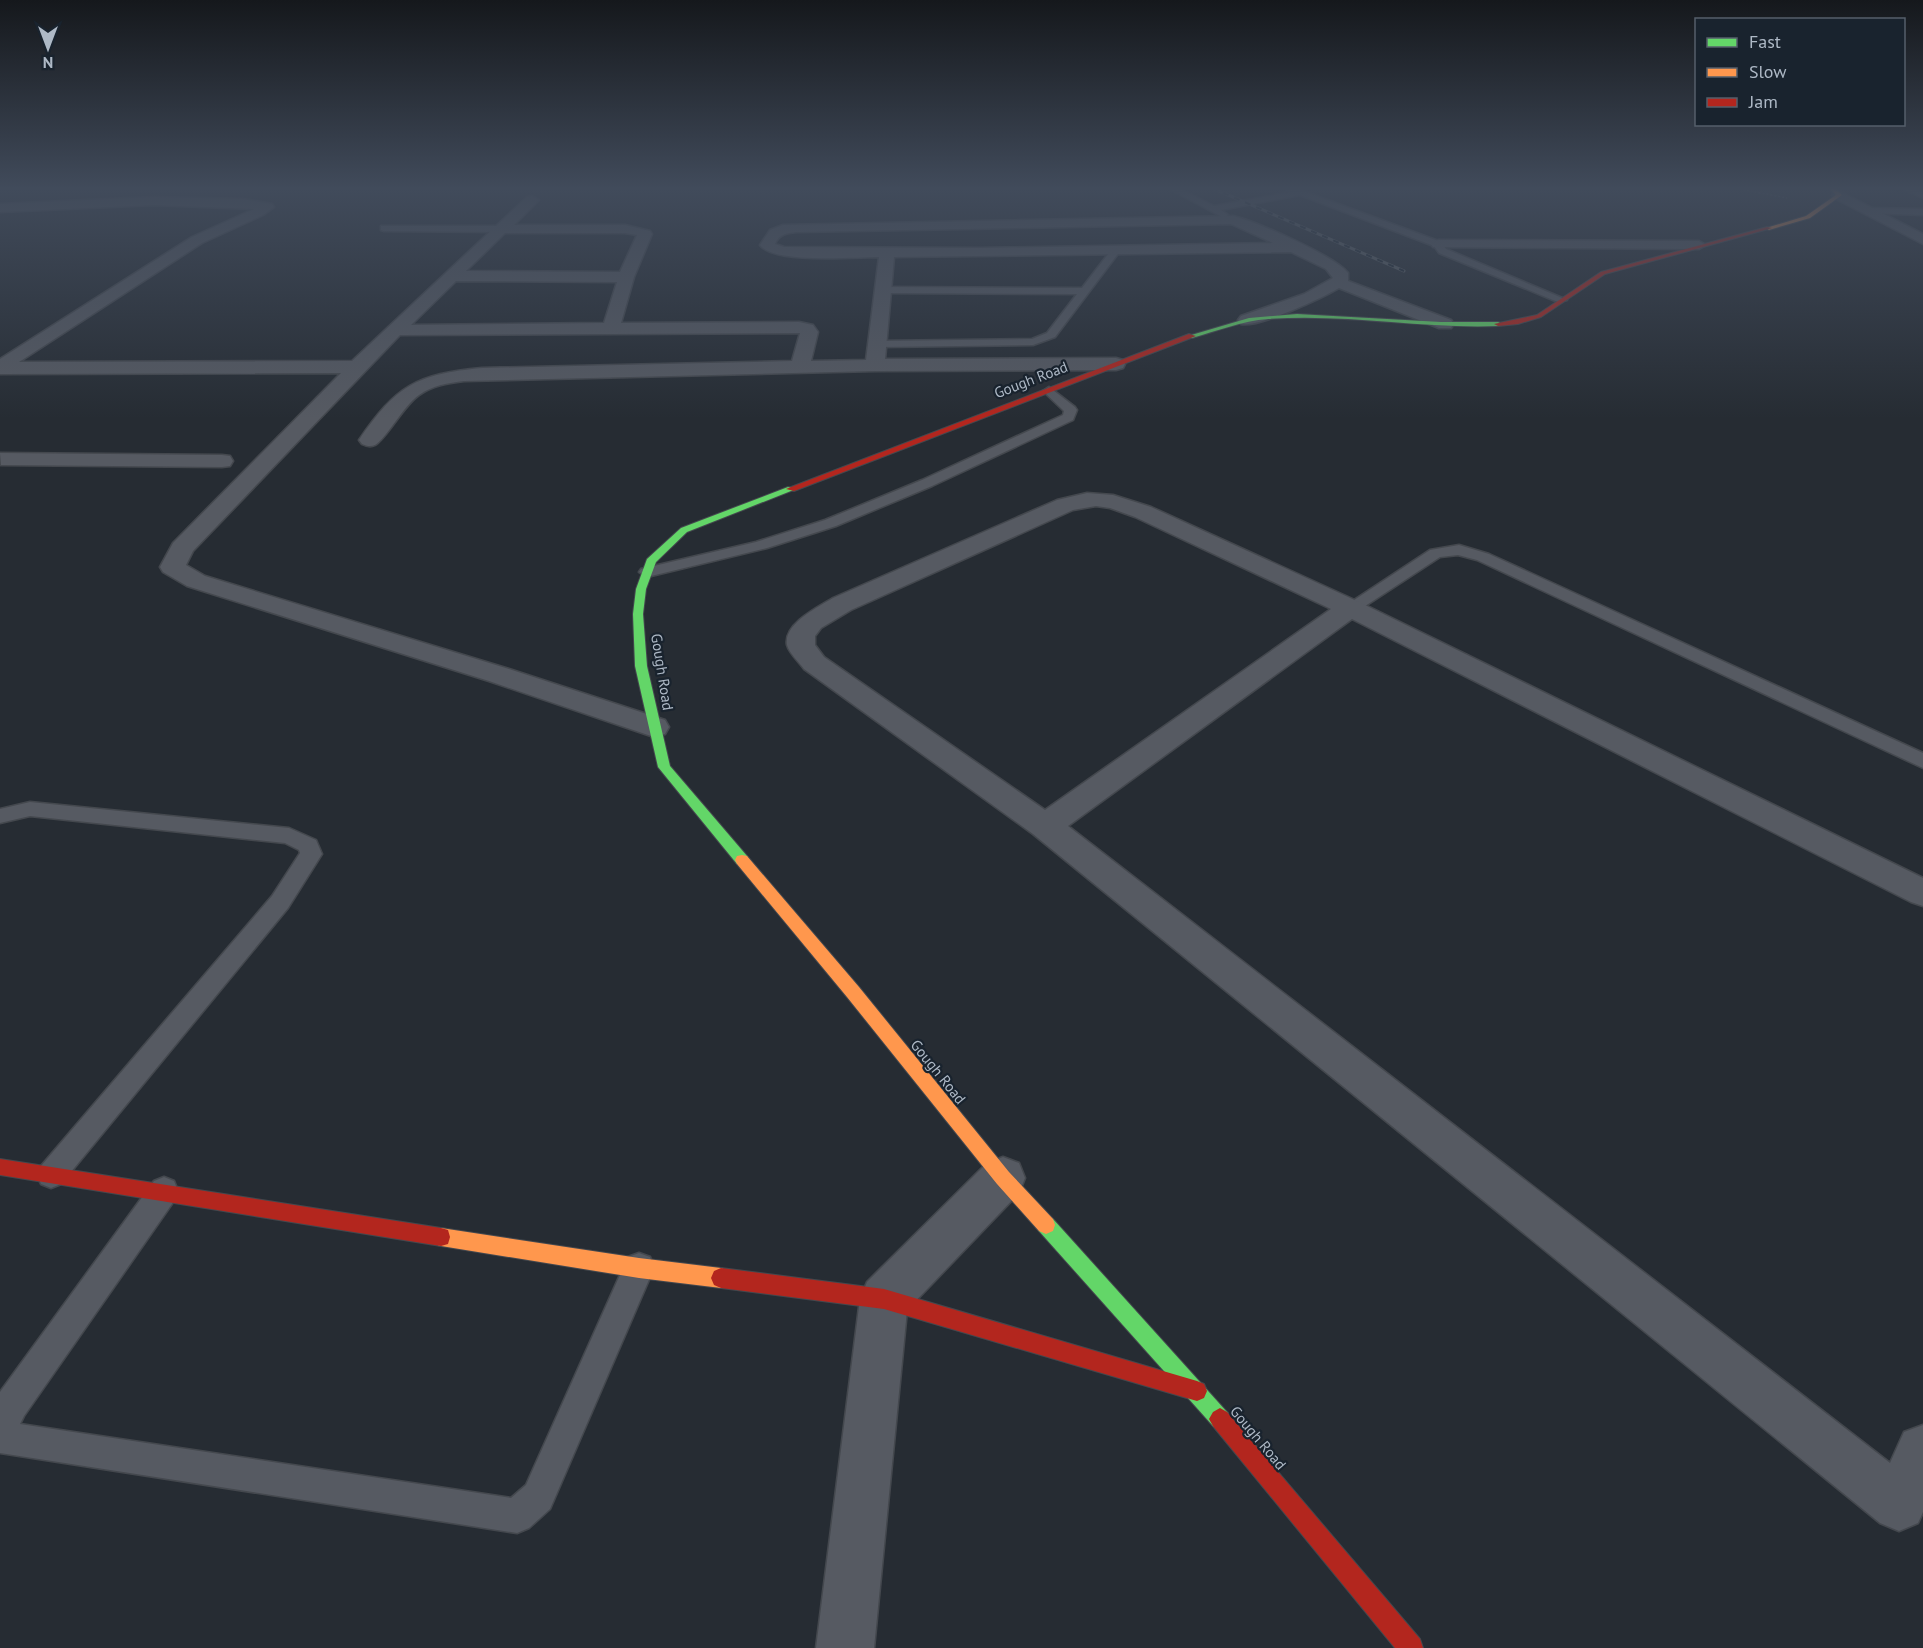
<svg xmlns="http://www.w3.org/2000/svg" width="1923" height="1648" viewBox="0 0 1923 1648" font-family="'PT Sans',sans-serif">
	<rect width="100%" height="100%" fill="#262c33"/>
	<g fill="none" stroke-linecap="round" stroke-linejoin="round">
		<defs>
			<path id="lane" d="M1168 188H1178L1214 206 1291 192 1284 188H1295L1441 242 1446 249 1567 300 1558 302 1439 253 1434 246 1300 195 1221 210 1228 215 1224 218Z
				M1901 188H1912L1923 192V198Z
				M1869 208 1923 209V215L1866 213V209Z
				M381 226H501L506 229 501 232 384 231 381 230Z
				M1112 249 1120 251 1055 337 1033 345 878 347 872 344 878 341 1032 339 1047 333 1077 294 884 293 879 290 884 287 1082 288Z
				M1049 387 1075 407 1077 410 1073 420 932 486 836 526 767 548 647 577 639 572 641 569 756 542 825 520 922 480 1063 415 1064 411 1043 391Z
				M1459 545 1489 554 1923 753V768L1477 560 1458 555 1440 557 1356 612 1350 613 1342 608 1430 550Z
				M30 802 289 828 316 840 322 854 288 908 61 1184 51 1188 41 1184 37 1175 41 1166 272 896 300 853 299 850 285 843 30 816 0 823V809Z
				M164 1177 174 1181 178 1191 174 1201 24 1416 20 1424 511 1498 526 1485 628 1257 639 1253 650 1257 654 1268 550 1509 529 1528 517 1533 0 1453V1392L154 1181Z"/>
			<path id="street" d="M1839 191 1923 234V244L1834 198 1832 195 1834 192Z
				M532 196 539 200 514 225H625L650 231 652 234 634 277 621 323 799 322 813 325 818 332 811 361 866 360 879 257C854 257 774 264 760 245L770 230 783 225 1233 216C1255 221 1335 256 1348 273V281L1451 320 1454 324 1451 328H1439L1339 288C1322 298 1258 328 1241 324L1238 320 1241 316 1304 294 1333 278 1326 269 1291 252 894 257 885 359 1116 358 1123 360 1125 364 1123 368 1116 370 875 371 464 381C448 383 433 385 419 395 403 406 387 438 375 445 371 447 366 446 362 444L359 440C396 386 416 374 482 368L792 361 800 333 400 335 193 551 186 565 205 576 509 669 665 720 669 727 665 734 654 737 489 681 187 586 163 572 160 567 173 543 341 373 0 374V359L192 237 254 209 154 205 0 212V204L154 197 243 199 272 204 274 207 263 215 202 243 19 362 352 361 527 197ZM1231 224 1273 243 981 248 784 247 775 244C779 234 787 233 797 232ZM505 233H625L637 235 620 272 466 271ZM456 281 617 282 604 323 411 325Z
				M1438 240 1699 241 1706 245 1699 249 1433 247 1431 244Z
				M0 453 222 455 230 456 233 461 230 466 222 467 1 465Z
				M1087 493 1113 495 1151 507 1359 602 1923 878V906L1911 902 1352 619 1068 826 1890 1463 1904 1432 1923 1425V1512L1918 1523 1899 1531 1880 1523 1033 834 804 669C799 662 789 653 787 645 783 624 818 607 833 598L1057 500ZM1096 506 1110 508 1135 517 1331 609 1045 810 824 657 815 645V636L821 628 851 610 1073 510Z
				M1003 1157 1019 1163 1025 1178 1019 1193 907 1310 874 1648H816L860 1299 867 1282 987 1163Z"/>
			<path id="fast" d="M1297 314 1441 322H1498L1502 324 1498 326C1421 329 1345 313 1268 319 1242 321 1217 331 1192 338L1188 336 1249 318Z
				M788 487 796 489 687 532 656 562 646 589 643 614 647 666 670 766 747 856 749 860 747 864H737L658 767 635 666 633 614 636 589 647 559 681 528Z
				M1046 1216 1053 1219 1227 1412 1231 1419 1227 1426 1220 1430 1213 1426 1039 1231 1037 1225 1039 1219Z"/>
			<path id="slow" d="M1829 188H1835L1842 195 1810 218 1769 230 1766 228 1806 216 1836 195Z
				M742 855 747 856 859 987 1009 1172 1053 1219 1055 1225 1053 1231 1046 1234 1039 1231 997 1184 847 997 737 864 735 860 737 856Z
				M441 1228 639 1258 721 1268 728 1271 731 1278 728 1285 721 1288 639 1278 441 1246 434 1244 432 1237 434 1230Z"/>
			<path id="jam" d="M1767 227 1772 228 1605 274 1541 317 1518 324 1498 326 1494 324 1537 315 1601 272Z
				M1189 334 1196 336 794 491 786 489Z
				M0 1159 441 1228 448 1230 450 1237 448 1244 441 1246 0 1175Z
				M721 1268 884 1289 1197 1381 1204 1384 1207 1391 1204 1398 1197 1401 884 1309 721 1288 714 1285 711 1278 714 1271Z
				M1220 1408 1227 1412 1420 1639 1423 1648H1395L1213 1426 1209 1419 1213 1412Z"/>
		</defs>
		<!-- lane casing -->
		<use href="#lane" stroke="#44484e" stroke-width="3"/>
		<!-- street casing -->
		<use href="#street" stroke="#44484e" stroke-width="3"/>
		<!-- fast casing -->
		<use href="#fast" stroke="#44484e" stroke-width="2"/>
		<!-- slow casing -->
		<use href="#slow" stroke="#44484e" stroke-width="2"/>
		<!-- jam casing -->
		<use href="#jam" stroke="#44484e" stroke-width="2"/>
		<!-- path -->
		<path stroke="#585f65" stroke-width="1.5" stroke-dasharray="2 2" stroke-linecap="butt" d="M1735 188 1787 198"/>
		<!-- lane -->
		<use href="#lane" fill="#565a62" fill-rule="evenodd"/>
		<!-- street -->
		<use href="#street" fill="#565a62" fill-rule="evenodd"/>
		<!-- fast -->
		<use href="#fast" fill="#63d668" fill-rule="evenodd"/>
		<!-- slow -->
		<use href="#slow" fill="#ff974d" fill-rule="evenodd"/>
		<!-- jam -->
		<use href="#jam" fill="#b3261e" fill-rule="evenodd"/>
		<defs>
			<path id="rail" d="M1212 188 1404 271"/>
		</defs>
		<!-- rail casing -->
		<use href="#rail" stroke="#595f64" stroke-width="3"/>
		<!-- rail -->
		<use href="#rail" stroke="#19232e" stroke-width="2" stroke-dasharray="6" stroke-linecap="butt"/>
	</g>
	<!-- sky -->
	<linearGradient id="sky" x2="0" y2="1"><stop stop-color="#15181c"/><stop offset="0.45" stop-color="#414b5b"/><stop offset="1" stop-color="#414b5b" stop-opacity="0"/></linearGradient>
	<rect width="1923" height="419" fill="url(#sky)"/>
	<g text-anchor="middle" stroke-width="4.5" stroke-linejoin="round" paint-order="stroke">
		<!-- street labels -->
		<g font-size="15" fill="#aeb9c6" stroke="#19232e">
			<text transform="translate(1031 380) rotate(-21)" y="5">Gough Road</text>
			<text transform="translate(662 672) rotate(81)" y="5">Gough Road</text>
			<text transform="translate(938 1072) rotate(51)" y="5">Gough Road</text>
			<text transform="translate(1258 1438) rotate(50)" y="5">Gough Road</text>
		</g>
	</g>
	<!-- legend -->
	<rect x="1695" y="18" width="210" height="108" fill="#19232e" stroke="#555f6b" stroke-width="1.5"/>
	<rect x="1707" y="38" width="30" height="9" fill="#63d668" stroke="#555f6b" stroke-width="1.5"/>
	<text x="1749" y="48" font-size="18" fill="#aeb9c6">Fast</text>
	<rect x="1707" y="68" width="30" height="9" fill="#ff974d" stroke="#555f6b" stroke-width="1.5"/>
	<text x="1749" y="78" font-size="18" fill="#aeb9c6">Slow</text>
	<rect x="1707" y="98" width="30" height="9" fill="#b3261e" stroke="#555f6b" stroke-width="1.5"/>
	<text x="1749" y="108" font-size="18" fill="#aeb9c6">Jam</text>
	<!-- north arrow -->
	<g transform="translate(48 48) rotate(180)" stroke="#19232e" stroke-width="4.5" paint-order="stroke">
	<path d="M0-4.5L10 22L0 15L-10 22Z" fill="#aeb9c6"/>
	<text y="-9" font-size="16" font-weight="bold" text-anchor="middle" fill="#aeb9c6">N</text>
	</g>
</svg>
